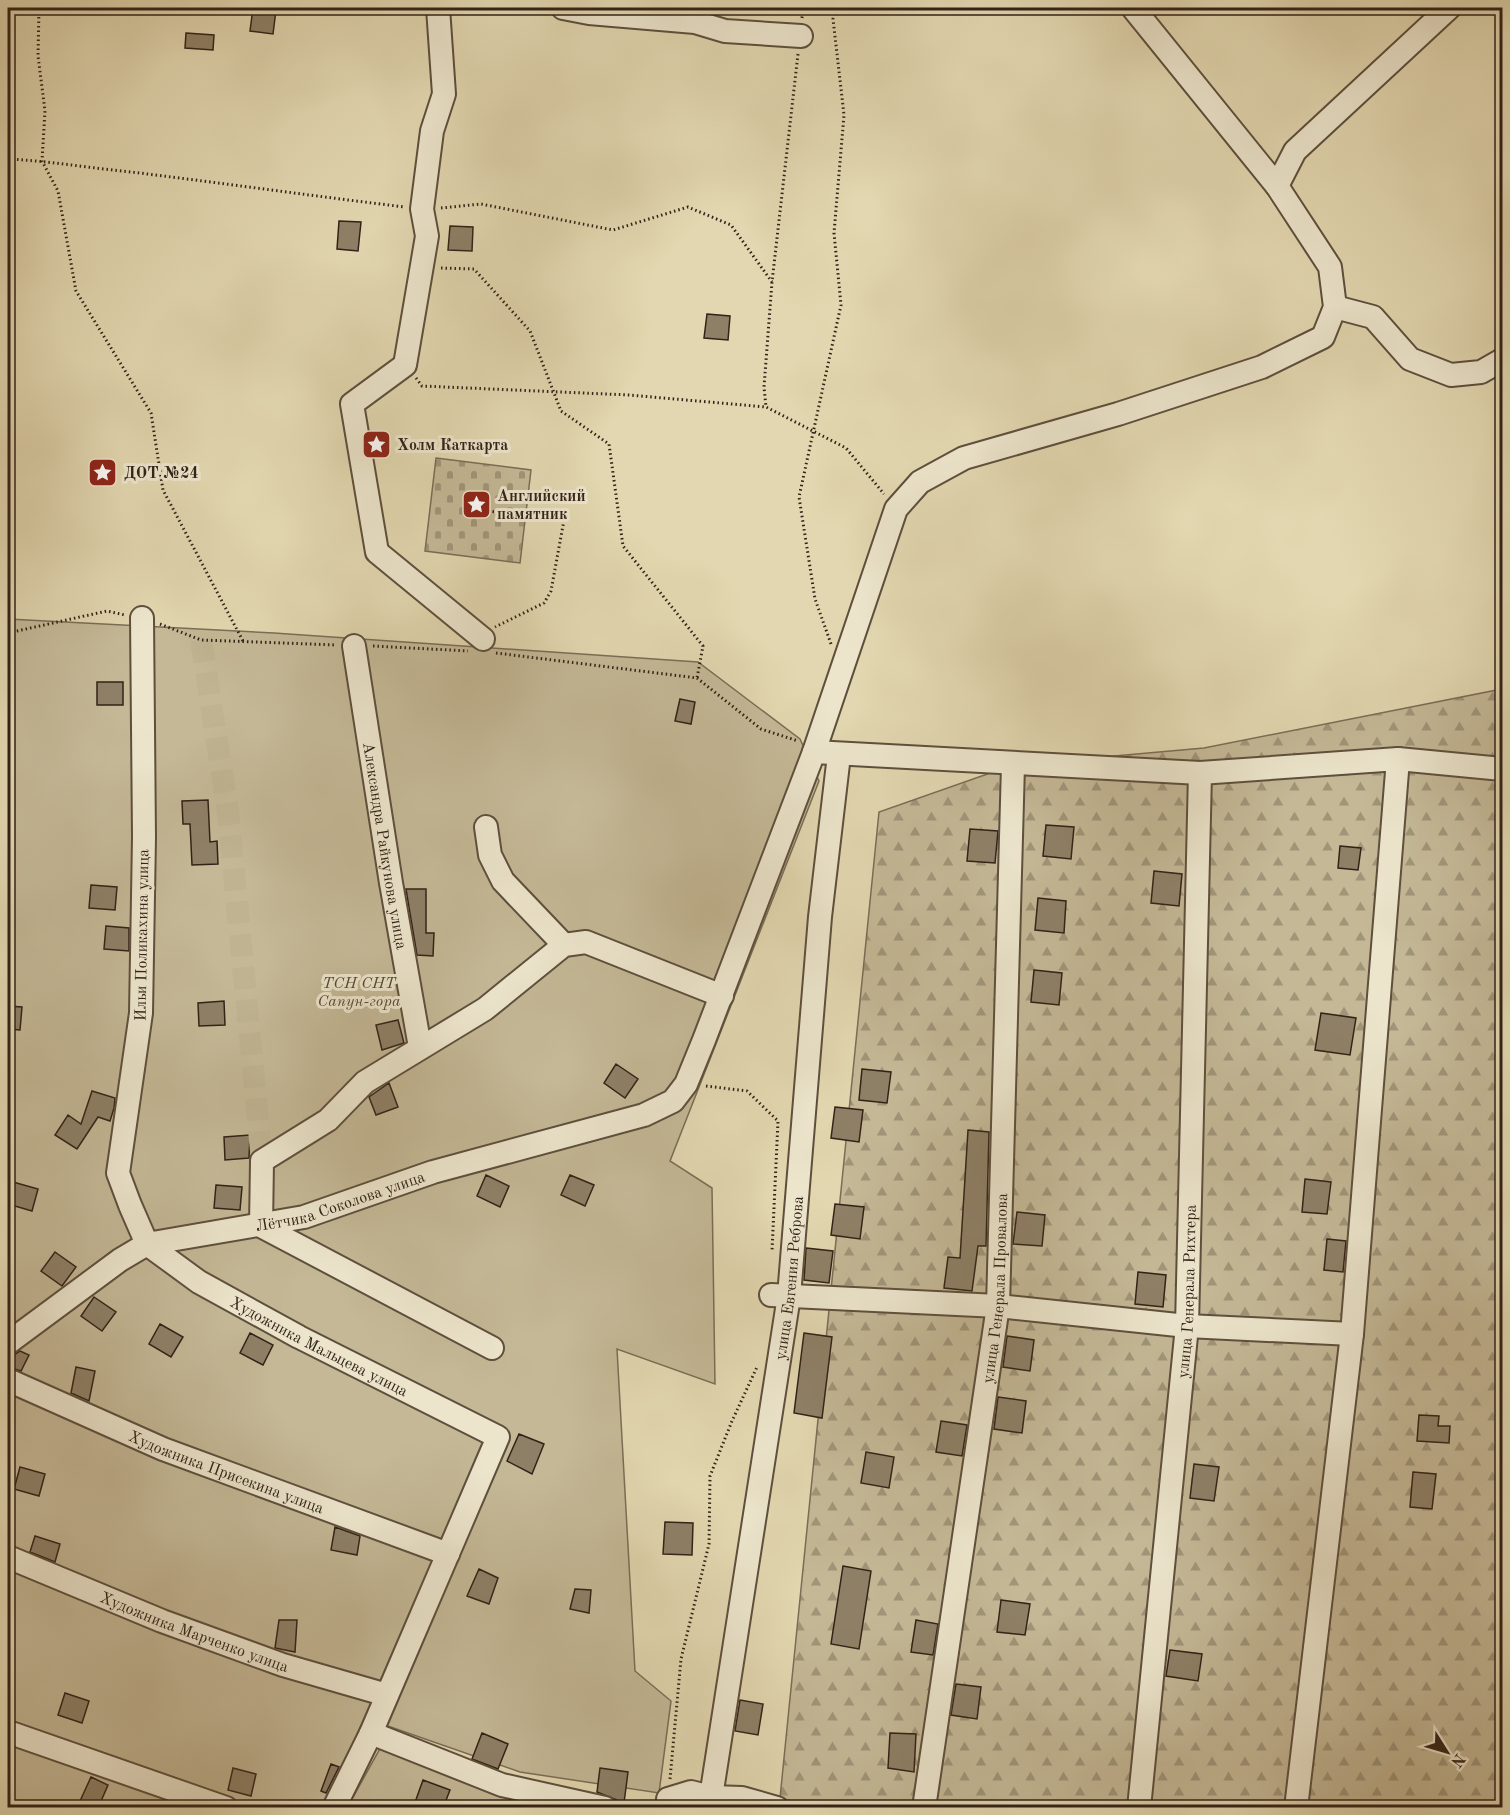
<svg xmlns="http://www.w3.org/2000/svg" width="1510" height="1815" viewBox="0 0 1510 1815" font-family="'Old Standard TT',serif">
	<defs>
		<pattern id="forest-firs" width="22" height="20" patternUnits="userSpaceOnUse" patternTransform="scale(1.5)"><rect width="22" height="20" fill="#c4b896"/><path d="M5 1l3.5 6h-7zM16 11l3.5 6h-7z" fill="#a09579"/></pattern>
		<pattern id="cemetery-stones" width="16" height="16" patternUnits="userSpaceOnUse" patternTransform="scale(1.5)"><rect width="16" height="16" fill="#c4b896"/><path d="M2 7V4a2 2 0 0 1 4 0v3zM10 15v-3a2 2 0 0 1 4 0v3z" fill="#a09579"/></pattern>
	</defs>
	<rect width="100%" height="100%" fill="#e2d7b0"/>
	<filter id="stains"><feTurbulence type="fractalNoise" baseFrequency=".00333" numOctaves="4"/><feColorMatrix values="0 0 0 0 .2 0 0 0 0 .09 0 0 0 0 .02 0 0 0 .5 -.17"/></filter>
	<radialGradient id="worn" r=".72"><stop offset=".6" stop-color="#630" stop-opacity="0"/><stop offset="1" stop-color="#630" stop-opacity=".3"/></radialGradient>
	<!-- green -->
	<path fill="#c4b896" stroke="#7b6d56" stroke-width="1.5" d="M8 619 274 633 698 662 800 739 819 781 670 1161 712 1188 715 1384 617 1349 635 1671 671 1701 659 1793 520 1772 379 1723 332 1807H8Z
		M382 1745 516 1787 668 1807 347 1808Z"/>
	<!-- forest -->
	<path fill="url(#forest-firs)" stroke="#7b6d56" stroke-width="1.5" d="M1502 689V1807L819 1808 780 1798 879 812 1013 765 1204 748Z"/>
	<!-- cemetery -->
	<path fill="url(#cemetery-stones)" stroke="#7b6d56" stroke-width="1.5" d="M436 458 531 470 520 563 425 551Z"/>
	<!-- building -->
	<path fill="#8e8067" stroke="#322217" stroke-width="1.5" d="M253 8 276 10 273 34 250 31Z
		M186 33 214 35 213 50 185 48Z
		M339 221 361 222 358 251 337 249Z
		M450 226 473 227 472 251 448 250Z
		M707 314 730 316 728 340 704 338Z
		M97 682H123V705H97Z
		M680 699 695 702 691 724 675 721Z
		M208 800 210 842 217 841 218 864 192 865 190 824H183L182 801Z
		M1046 825 1074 827 1071 859 1043 856Z
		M970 829 998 831 995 863 967 861Z
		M1340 846 1361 848 1358 870 1338 868Z
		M1154 871 1182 874 1179 906 1151 903Z
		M91 885 117 887 115 910 89 908Z
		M406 889H426V933H434L433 956 417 955Z
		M1038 898 1066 901 1064 933 1035 930Z
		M106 926 129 928V951L104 949Z
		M1034 970 1062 973 1059 1005 1031 1002Z
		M224 1001 225 1025 199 1026 198 1003Z
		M8 1006 22 1007 20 1030 8 1029Z
		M1321 1013 1356 1018 1350 1055 1315 1050Z
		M398 1020 404 1043 382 1050 376 1025Z
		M616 1064 638 1079 625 1098 604 1083Z
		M862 1069 891 1072 887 1103 859 1100Z
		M389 1083 398 1107 376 1115 369 1097Z
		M92 1091 115 1098 114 1108 110 1121 98 1117 77 1149 55 1135 68 1115 81 1124Z
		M835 1107 863 1110 859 1142 831 1138Z
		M968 1130 989 1132 986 1246H978L972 1291 944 1288 948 1257 960 1258Z
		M250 1135 249 1158 225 1160 224 1137Z
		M486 1175 509 1186 500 1207 477 1196Z
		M570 1175 594 1185 585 1206 561 1195Z
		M1305 1179 1331 1182 1327 1214 1302 1212Z
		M13 1182 38 1189 32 1211 8 1204Z
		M216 1185 242 1187 240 1210 214 1208Z
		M835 1204 864 1207 860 1239 831 1235Z
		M1017 1212 1045 1215 1042 1246 1013 1244Z
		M1327 1239 1346 1241 1343 1272 1324 1270Z
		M806 1248 833 1251 829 1283 804 1280Z
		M55 1252 76 1267 62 1286 41 1271Z
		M1138 1272 1166 1275 1163 1307 1135 1304Z
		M94 1297 116 1312 102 1331 81 1316Z
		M160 1324 183 1337 171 1357 149 1344Z
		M250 1333 273 1345 263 1365 240 1353Z
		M804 1333 832 1337 822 1418 794 1413Z
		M1007 1336 1034 1340 1030 1371 1003 1367Z
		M20 1351 29 1355 21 1371 8 1367 12 1356Z
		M76 1367 95 1371 89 1401 71 1393Z
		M998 1397 1026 1401 1022 1433 994 1429Z
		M1419 1415 1439 1416 1438 1426H1450L1449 1443 1417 1441Z
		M941 1421 967 1425 962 1456 936 1452Z
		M519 1434 544 1444 532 1474 507 1461Z
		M866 1452 894 1457 889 1488 861 1483Z
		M1194 1464 1219 1467 1214 1501 1190 1498Z
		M20 1467 45 1474 39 1496 14 1489Z
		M1413 1472 1436 1474 1432 1509 1410 1507Z
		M665 1522 693 1523 692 1555 663 1554Z
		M335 1527 360 1536 357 1555 331 1550Z
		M35 1536 60 1544 55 1562 30 1552Z
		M843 1566 871 1571 859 1649 831 1644Z
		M479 1569 498 1578 489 1604 467 1596Z
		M575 1589 591 1590 589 1613 570 1609Z
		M1001 1600 1030 1604 1025 1635 997 1632Z
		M279 1620H297L295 1652 275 1648Z
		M916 1620 938 1624 933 1655 911 1652Z
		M1170 1650 1202 1654 1198 1681 1166 1676Z
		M956 1684 981 1687 977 1719 951 1715Z
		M65 1693 89 1701 82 1723 58 1715Z
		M740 1700 763 1704 758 1735 735 1731Z
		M482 1733 508 1744 498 1769 472 1759Z
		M890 1733 916 1734 914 1772 888 1768Z
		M331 1764 339 1767 326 1793 321 1791Z
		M233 1768 256 1774 251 1796 228 1790Z
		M600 1768 628 1772 624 1803 597 1792Z
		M91 1777 108 1785 98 1808 80 1801Z
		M423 1780 450 1790 443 1808H413Z"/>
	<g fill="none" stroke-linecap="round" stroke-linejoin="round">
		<!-- minor-tunnel -->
		<path stroke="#bfb391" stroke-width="22" stroke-dasharray="22 11" stroke-linecap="butt" d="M201 640 228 812 262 1161"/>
		<defs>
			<g id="minor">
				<path d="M438 8 444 94 432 131 422 209 427 236 405 365 352 404 377 552 483 639"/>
				<path d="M563 8 589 13 695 22 725 31 801 36"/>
				<path d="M1277 186 1295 151 1449 8"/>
				<path d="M1335 307 1373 317 1410 359 1451 375 1481 372 1502 360"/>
				<path id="s1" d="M142 618 144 837 141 1013 118 1173 130 1205 147 1244 199 1282 299 1337 498 1437 371 1733 334 1808"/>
				<path id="s2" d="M354 646 391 883 420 1047"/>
				<path d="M814 752 1200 773 1398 759 1352 1334 1296 1808"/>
				<path d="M1398 759 1502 769"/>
				<path d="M486 827 490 855 503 881 564 945"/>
				<path d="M771 1295 998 1306 1187 1326 1352 1334"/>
				<path id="s3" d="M8 1343 120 1260 147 1244 304 1217 433 1172 644 1115 673 1101 686 1084 704 1040 814 752 896 509 920 482 964 458 1118 414 1262 367 1323 337 1335 307 1330 267 1277 186 1133 8"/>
				<path d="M492 1348 261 1226 262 1161 328 1120 365 1082 485 1009 564 945 586 942 722 996"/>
				<path id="s4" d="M8 1380 163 1449 448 1554"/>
				<path id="s5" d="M8 1557 162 1621 283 1665 387 1695"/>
				<path d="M8 1732 226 1808"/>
				<path d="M371 1733 502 1785 605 1808"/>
				<path id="s6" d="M711 1797 789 1296 820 917 839 755"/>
				<path d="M668 1799 691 1792 711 1797 742 1798 777 1808"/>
				<path id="s7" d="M924 1808 998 1306 1013 765"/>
				<path id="s8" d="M1139 1808 1187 1326 1200 773"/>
			</g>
		</defs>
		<!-- minor casing -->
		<use href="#minor" stroke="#5e4f3d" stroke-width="26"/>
		<!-- path -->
		<path stroke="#322217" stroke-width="3" stroke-dasharray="1.5 3" stroke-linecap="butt" d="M39 8 38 56 45 111 42 161 58 191 76 291 151 413 163 490 243 641
			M802 18 803 8
			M798 54 772 282 764 387 766 407 846 448 884 494
			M8 159C49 161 90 168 131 172 222 183 313 196 405 207
			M441 208 481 204 613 230 688 207 731 225 772 282
			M441 268 474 269 530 331 561 411 609 444 623 546 703 646 697 678
			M416 378 422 386 629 395 766 407
			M488 511 564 520 551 591 544 603 495 627
			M160 624 201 640 336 645
			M8 633 107 611 125 615
			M831 644 815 599 799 497 841 305 834 233 844 115 833 19 836 8
			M373 646 468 651
			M496 653 697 678 761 729 798 741
			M706 1086 747 1091 778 1121 772 1251
			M670 1779 681 1659 709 1544 710 1476 732 1421 757 1367"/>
		<!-- minor -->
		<use href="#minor" stroke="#ece5cc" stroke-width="22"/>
	</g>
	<!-- icons -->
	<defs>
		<symbol id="sight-square" viewBox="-11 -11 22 22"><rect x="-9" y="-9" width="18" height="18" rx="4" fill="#8f2418" stroke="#ece5cc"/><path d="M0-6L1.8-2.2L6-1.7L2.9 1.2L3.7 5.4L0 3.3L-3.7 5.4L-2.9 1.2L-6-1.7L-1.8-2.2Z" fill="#fff"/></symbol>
	</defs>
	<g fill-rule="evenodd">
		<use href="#sight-square" x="360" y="428" width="33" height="33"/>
		<use href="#sight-square" x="86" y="456" width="33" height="33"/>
		<use href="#sight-square" x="460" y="488" width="33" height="33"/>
	</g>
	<g text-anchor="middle" stroke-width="6" stroke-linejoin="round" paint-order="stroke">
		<!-- poi labels -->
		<g font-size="16" font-weight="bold" fill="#322217" stroke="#ece5cc" text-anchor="start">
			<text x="397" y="450">Холм Каткарта</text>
			<text x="124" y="478">ДОТ №24</text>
			<text x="497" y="501">Английский<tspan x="497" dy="18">памятник</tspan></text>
		</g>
		<!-- street labels -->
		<g font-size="16" fill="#322217" stroke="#ece5cc">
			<text dy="6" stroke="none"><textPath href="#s2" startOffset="202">Александра Райкунова улица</textPath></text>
			<text transform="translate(141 935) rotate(-89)" y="6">Ильи Поликахина улица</text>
			<text dy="6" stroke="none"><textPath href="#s3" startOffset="369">Лётчика Соколова улица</textPath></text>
			<text dy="6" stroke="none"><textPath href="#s6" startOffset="525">улица Евгения Реброва</textPath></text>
			<text dy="6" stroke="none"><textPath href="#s7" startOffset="525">улица Генерала Провалова</textPath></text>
			<text dy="6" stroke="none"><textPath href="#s8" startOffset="519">улица Генерала Рихтера</textPath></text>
			<text dy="6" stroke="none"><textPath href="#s1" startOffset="834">Художника Мальцева улица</textPath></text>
			<text dy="6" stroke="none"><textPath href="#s4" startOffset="237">Художника Присекина улица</textPath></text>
			<text dy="6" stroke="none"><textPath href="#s5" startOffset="201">Художника Марченко улица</textPath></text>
		</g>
		<!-- park labels -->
		<g font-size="16" font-style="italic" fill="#564837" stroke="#ece5cc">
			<text x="359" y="988">ТСН СНТ<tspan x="359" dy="18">Сапун-гора</tspan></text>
		</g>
	</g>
	<!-- margin -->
	<rect width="1510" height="1815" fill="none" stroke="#e2d7b0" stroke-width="30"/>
	<rect x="9" y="9" width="1492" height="1797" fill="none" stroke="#322217" stroke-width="3"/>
	<rect x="15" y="15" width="1480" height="1785" fill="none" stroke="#322217" stroke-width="1.5"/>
	<!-- north arrow -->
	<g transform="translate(1447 1752) rotate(127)" stroke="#ece5cc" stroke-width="4.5" paint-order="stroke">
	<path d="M0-4.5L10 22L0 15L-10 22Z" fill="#322217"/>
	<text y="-9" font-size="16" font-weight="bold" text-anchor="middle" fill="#322217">N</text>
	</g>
	<rect width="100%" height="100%" filter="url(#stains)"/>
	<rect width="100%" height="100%" fill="url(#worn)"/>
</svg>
